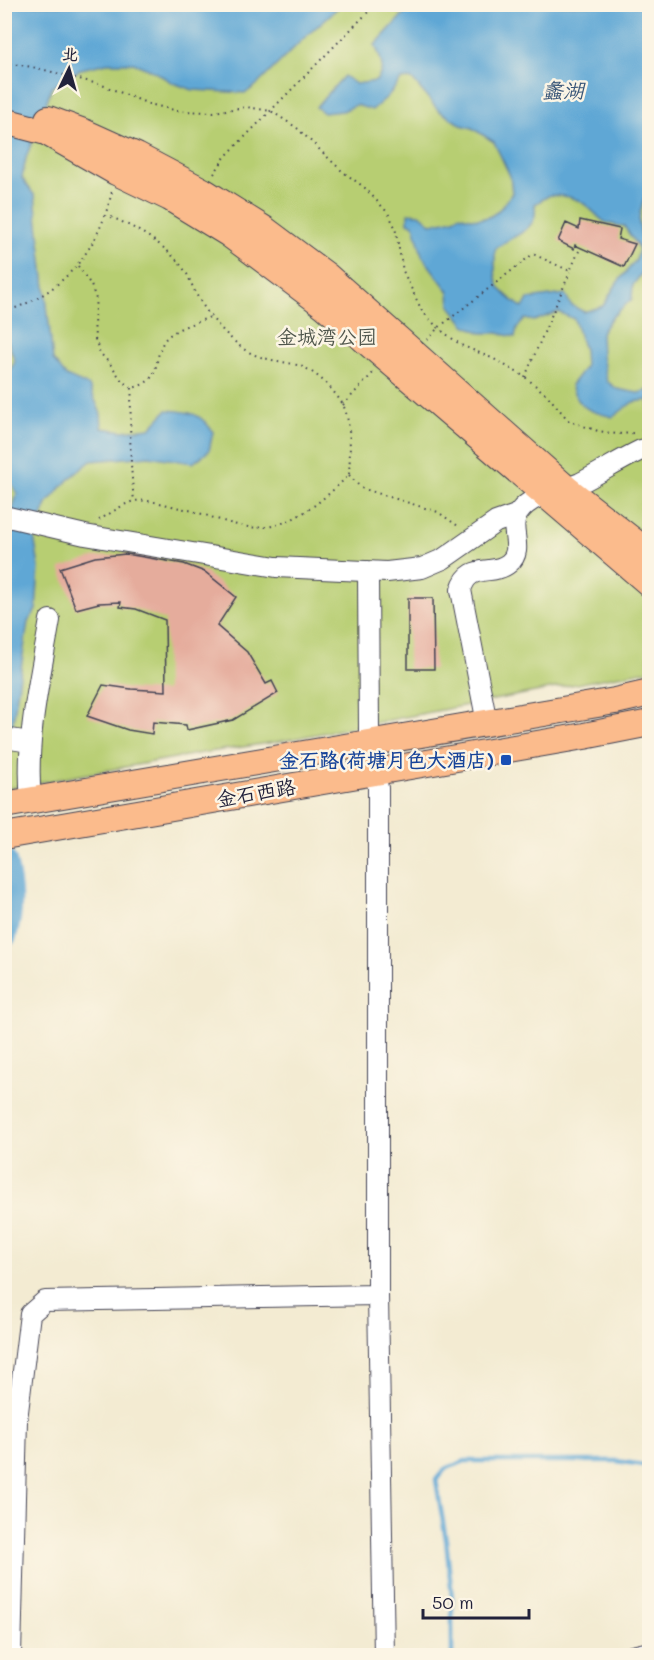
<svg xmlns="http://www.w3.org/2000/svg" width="654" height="1660" viewBox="0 0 654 1660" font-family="Mali,'LXGW WenKai TC',sans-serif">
	<rect width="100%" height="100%" fill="#fcf5e5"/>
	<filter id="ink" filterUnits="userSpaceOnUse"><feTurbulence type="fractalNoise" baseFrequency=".0167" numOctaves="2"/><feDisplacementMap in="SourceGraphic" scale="12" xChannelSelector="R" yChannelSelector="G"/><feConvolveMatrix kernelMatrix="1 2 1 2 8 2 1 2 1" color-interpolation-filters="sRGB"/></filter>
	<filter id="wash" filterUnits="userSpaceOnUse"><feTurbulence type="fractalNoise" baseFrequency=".008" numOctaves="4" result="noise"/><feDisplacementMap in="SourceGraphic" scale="24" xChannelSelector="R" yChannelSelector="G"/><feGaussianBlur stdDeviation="1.35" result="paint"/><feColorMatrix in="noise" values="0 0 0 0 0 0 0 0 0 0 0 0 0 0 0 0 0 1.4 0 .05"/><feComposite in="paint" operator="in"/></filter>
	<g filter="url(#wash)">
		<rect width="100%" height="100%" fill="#f3ebd2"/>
		<!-- green -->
		<path fill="#b7ce72" stroke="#6c7856" stroke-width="1.5" d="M5 5H649V670L276 742 202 753 5 789Z"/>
		<!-- water -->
		<path fill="#5ea7d5" stroke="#406488" stroke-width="1.5" fill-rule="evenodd" d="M5 5H341L302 40 258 84 246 93 193 90 173 83 153 71 133 63H107L81 69 52 87 26 158 22 178 35 196 53 360 66 376 89 386 101 414 102 428 123 431 150 428 167 410C190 412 200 412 213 432L209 451 193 463 149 456 91 461 68 480 48 502 34 536 39 567 36 610 28 622 12 729 4 728V540L17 494 5 470 4 383 15 361 5 334 4 74 10 48 8 39 5 38Z
			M412 5H649L650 194H646C643 203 639 212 639 222 640 236 647 250 649 264L633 285 632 299 611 318 601 333 602 356 607 381 617 389 638 393 649 390V400L633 402 613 417C591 412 578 409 571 385L585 367 584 350 574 319 558 312 534 321 525 319 517 328 515 337 497 333H481L465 325 450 306 449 292 422 256 414 225 408 222V213L420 214 432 224 454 219 460 215C487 225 498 215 512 193L510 176 494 142 472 128 461 125 438 110 412 79 401 80 387 97 372 110 356 105 343 111 324 113 316 107 344 76 356 84 376 81C386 68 381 59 375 45ZM550 195C562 196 572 196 583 203 601 215 596 224 624 226L639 249 636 260 617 283 603 306 584 312 571 305 565 294 528 299 523 308C493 287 495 285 495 250 506 238 527 235 534 219 536 216 535 209 535 204Z"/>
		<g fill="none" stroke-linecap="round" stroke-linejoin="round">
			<!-- stream -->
			<path stroke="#5ea7d5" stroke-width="4.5" d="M452 1656V1597L446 1540 436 1480 445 1469 465 1461H616L650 1466"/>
			<!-- river -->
			<path stroke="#5ea7d5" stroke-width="26" d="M4 862C10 887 12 910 4 935"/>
		</g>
		<g id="blocks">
			<!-- building -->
			<path fill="#e5ac9c" d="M580 220 620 229 618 239 635 244 624 267 575 245 574 249 558 241 566 223 579 229Z
				M126 554 184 564 205 572 236 597 217 626 247 652 266 684 272 681 278 693 233 720 187 730 186 725 153 722 152 734 128 730 87 716 103 685 131 689 166 691 165 620 136 609 120 607 121 602 99 603 76 609 60 568 95 557Z
				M408 598H433L434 669H408Z"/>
		</g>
	</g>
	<g filter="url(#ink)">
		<use href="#blocks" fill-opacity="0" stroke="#414052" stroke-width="1.5"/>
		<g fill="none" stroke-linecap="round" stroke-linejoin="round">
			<defs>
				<path id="minor" d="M4 516 85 535 276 567 387 572 422 568 443 559 496 522 516 515
					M368 571 369 733 378 788V1295L384 1656
					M487 723 461 590C469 561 493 577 509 563 526 549 506 528 519 512 533 493 560 492 580 483 600 473 620 460 641 450L650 448
					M4 738 30 742
					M31 800C25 740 40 679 50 620
					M11 1656 17 1420 30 1314 45 1301 378 1295
					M632 1656 650 1652"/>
				<path id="major" d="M48 119 86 133 137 156 203 191 264 229 327 276 567 489 650 554
					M4 121 46 132 116 172 170 198 229 234 325 306 650 584
					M4 805 615 701 650 693
					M4 836 584 736 650 723"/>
			</defs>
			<!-- minor casing -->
			<use href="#minor" stroke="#414052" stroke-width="22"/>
			<!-- major casing -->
			<use href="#major" stroke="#414052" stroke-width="28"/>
			<!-- path -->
			<path stroke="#414052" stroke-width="2" stroke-dasharray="1.5 4.5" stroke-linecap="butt" d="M4 62 37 68 102 85 149 104 178 111 213 112 246 107 271 111 297 128 342 171 365 188 388 213 395 227 403 271 422 311 438 328 461 345 494 359 525 377 547 395 569 421 598 431 617 434 635 433
				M214 174 225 157 376 4
				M78 266 91 285 96 299 94 317 95 339 100 353 112 366 122 381 132 388C163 381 152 361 164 341 173 328 196 323 210 317
				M4 312C63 294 99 250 112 191
				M427 340 438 328 533 254 570 271 579 251
				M525 377 570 272
				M132 388C129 426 130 463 134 501
				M343 405 374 372
				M641 431 650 427
				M349 475 361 488 438 512 458 526
				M99 520C108 515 126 502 135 501 149 499 167 505 180 508 201 512 221 522 242 526 285 535 320 503 349 475 350 456 352 420 342 403 332 388 315 370 297 365 277 360 258 360 241 347 224 333 210 318 199 299 194 291 191 282 187 274 169 245 136 228 107 215"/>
			<!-- minor -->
			<use href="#minor" stroke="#fff" stroke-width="20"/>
			<!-- major -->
			<use href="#major" stroke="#fbbb8c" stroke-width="26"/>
		</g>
	</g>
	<!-- markers -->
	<rect fill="#1a4fb4" stroke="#fcf5e5" stroke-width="2" x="500" y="754" width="12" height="12" rx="3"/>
	<g text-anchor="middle" stroke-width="5" stroke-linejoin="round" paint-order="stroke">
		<!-- park labels -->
		<g font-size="20" fill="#4f564c" stroke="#fcf5e5">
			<text x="327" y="344">金城湾公园</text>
		</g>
		<!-- transit labels -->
		<g font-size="20" font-weight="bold" fill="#164399" stroke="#fcf5e5" text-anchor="end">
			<text x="494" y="767">金石路(荷塘月色大酒店)</text>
		</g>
		<!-- street labels -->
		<g font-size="20" fill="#22223b" stroke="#fcf5e5">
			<text transform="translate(256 793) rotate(-10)" y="7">金石西路</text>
		</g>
		<!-- water labels -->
		<g font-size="21" font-style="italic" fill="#3a5779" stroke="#fcf5e5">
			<text x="563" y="98">蠡湖</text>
		</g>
	</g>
	<!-- margin -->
	<rect width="654" height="1660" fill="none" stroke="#fcf5e5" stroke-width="24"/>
	<!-- north arrow -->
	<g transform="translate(69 69) rotate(5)" stroke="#fcf5e5" stroke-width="4.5" paint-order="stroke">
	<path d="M0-4.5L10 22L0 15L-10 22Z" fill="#22223b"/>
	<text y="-9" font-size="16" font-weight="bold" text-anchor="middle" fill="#22223b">北</text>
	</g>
	<!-- scale -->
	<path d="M423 1609v9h106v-9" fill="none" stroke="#22223b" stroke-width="3"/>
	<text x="432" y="1609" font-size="18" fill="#22223b" stroke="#fcf5e5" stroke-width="4.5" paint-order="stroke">50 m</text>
</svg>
